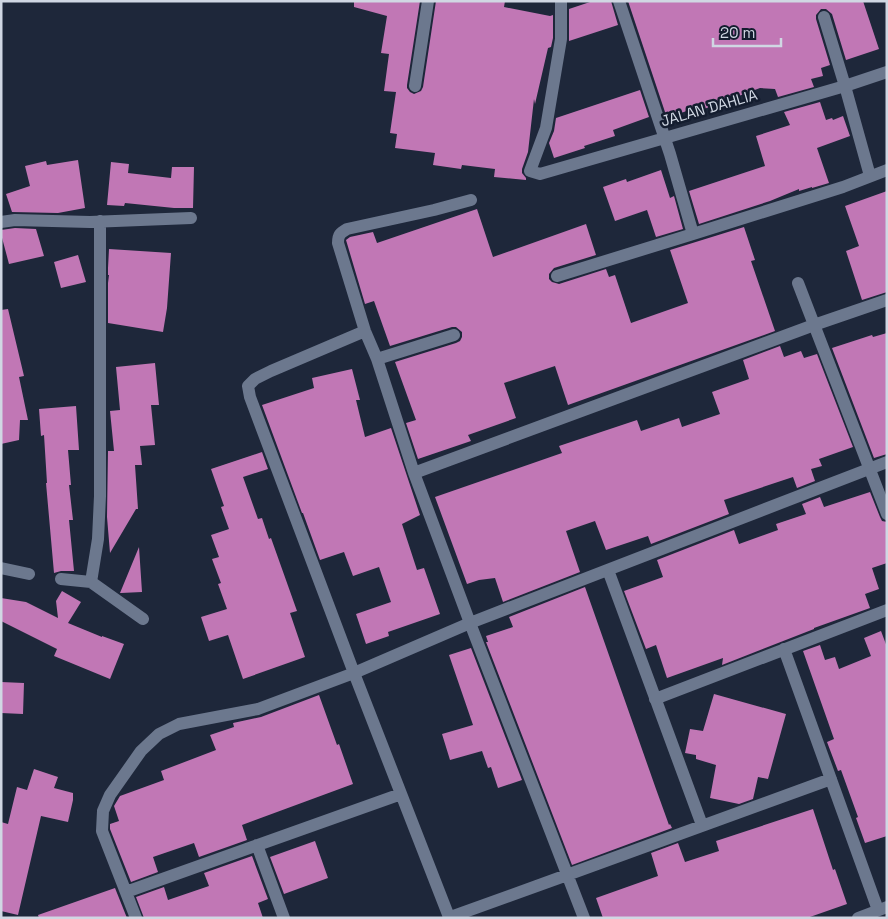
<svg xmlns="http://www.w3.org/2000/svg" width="888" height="919" viewBox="0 0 888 919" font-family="'Space Grotesk',sans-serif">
	<rect width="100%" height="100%" fill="#1e273a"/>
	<!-- building -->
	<path fill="#c177b5" d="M354 1H420L407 85V88L410 92 414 94 421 91 423 87 436 1H505L504 7 550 16 553 15V38L551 47 548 48 535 104 534 99 528 152 522 169V173L526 178V180L494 177 495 169 462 165 461 169 433 165 435 153 395 148 397 134 390 133 396 92 384 91 389 54 381 53 387 16 354 7Z
		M593 1H611L618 25 569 41V9Z
		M628 1H863L879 49 846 60 832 14 826 9H821L816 15V19L830 65 821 68 823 76 811 79 814 87 778 97 775 89 760 88 696 112 695 108 667 118Z
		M640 90 649 117 613 130 615 136 584 146 585 148 554 158 549 143 554 131 556 118Z
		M820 102 826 120 832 118 833 120 843 116 850 136 817 148 829 183 812 188V187L799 191V189L770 201 699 224 689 191 765 166 756 136 790 125 784 112Z
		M78 160 85 208 58 213 12 212 6 194 30 186 25 166 46 161 47 165Z
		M111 162 129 164 128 173 171 178 172 167H194L193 208H174L125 203 124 206 107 205Z
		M661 170 670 198 674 196 683 229 656 237 647 210 615 221 603 187 626 179 627 182Z
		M887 191V292L862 300 846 251 859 246 845 206Z
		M477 209 493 257 586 224 596 255 554 268 549 274V279L552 282 559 284 606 269 609 277 615 275 631 323 688 303 670 250 744 227 755 260 751 261 775 331 568 405 555 366 504 383 516 418 468 435 471 441 418 459 406 423 416 420 395 362 456 343 460 341 462 337V332L456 327H452L390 346 374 301 365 304 346 240 350 237 373 232 377 243Z
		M15 228 36 229 44 256 9 264 1 234V230Z
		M109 249 171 253 167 308 163 332 108 323V283L109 275H108V268Z
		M78 255 86 282 61 288 54 262Z
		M8 309 24 376 19 377 28 420H20L19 440 1 444V310Z
		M887 333V454L874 458 832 348 872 335 873 337Z
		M780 346 784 357 801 351 804 358 817 354 853 447 819 459 822 466 811 469 815 481 797 488 793 477 724 500 729 514 651 544 648 536 606 550 595 521 566 531 580 572 503 602 495 578 479 580 467 584 435 497 562 453 559 446 637 420 641 431 679 418 682 427 720 414 712 392 749 379 743 360Z
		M155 363 159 405H151L155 445 140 446 142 465H135L138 509H136L110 553 107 517 108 451H114L110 411 120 410 116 367Z
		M352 369 360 400H356L365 437 391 428 420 515 402 524 417 570 424 568 440 614 388 632 389 636 366 644 356 614 391 602 379 567 353 576 344 552 320 560 303 513H302L262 405 314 388 312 378Z
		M76 406 79 450H68L71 485H69L73 520H69L74 571H61L54 573 46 483H47L44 435 41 436 39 409Z
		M262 452 268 469 243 477 258 519 262 518 269 539 271 538 297 611 290 613 305 657 243 679 228 635 209 641 201 617 227 609 218 584 221 583 212 559 219 557 211 535 229 529 221 507 224 506 211 469Z
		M870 492 880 517 882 521 887 522V563L872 568 879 589 865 594 870 608 814 628V629L722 665 723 658 667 678 656 645 646 649 624 591 663 577 657 560 734 530 739 544 778 530 776 524 806 514 802 504 820 497 824 507Z
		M139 547 142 592 121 593H120Z
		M585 587 656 789 669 825 670 824 672 828 572 865 486 642H488L486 636 513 627 509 617Z
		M62 591 81 602 68 623 102 637V636L124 644 110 679 54 656 57 649 1 621V598L26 602 58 618 56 601Z
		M881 631 887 647V836L865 843 856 818 858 817 841 770 838 771 827 742 834 739 803 651 820 645 825 660 835 657 839 669 871 656 864 638Z
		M471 648 522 780 498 788 491 767 488 768 482 751 450 760 442 734 473 725 449 655Z
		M1 682 24 683 23 714 1 713Z
		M714 694 786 714 768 779 758 777 753 799 739 804 710 798 716 765 696 759V755L685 753 690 729 703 731Z
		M319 695 337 745 339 744 353 784 242 825 247 840 199 857 194 843 153 857 158 872 131 882 110 829V824L119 821 114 806 120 796 164 780 161 771 216 750 210 735 234 727 233 723 261 717Z
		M34 769 58 777 54 788 73 793V800L68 822 41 816 18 915 1 911V822L8 824 17 787 27 790Z
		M813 809 833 870 835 869 847 904 807 918H603L596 898 658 876 651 853 678 843 685 862 719 851 716 841Z
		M315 841 328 878 284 894 270 857Z
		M252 856 268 899 258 903 263 918H144L136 897 164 887 168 900 209 886 204 873Z
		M115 888 127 918H39L38 915Z"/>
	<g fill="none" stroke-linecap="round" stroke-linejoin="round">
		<!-- minor -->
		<path stroke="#6c788e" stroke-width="12" d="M561 1V39L546 128 530 171 540 174 845 86 887 72
			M619 1 670 154 693 234
			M824 17 845 86 870 176
			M415 86 428 1
			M471 200 434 210 347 229C340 233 338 235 338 243L365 331 377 359 414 473 470 623 584 918
			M1 222 15 220 90 222 191 218
			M557 276 693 234 843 187 887 170
			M798 283 887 514
			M365 331 271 371 255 379 248 386 250 397 354 673 449 917
			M377 359 454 335
			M414 473 814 325 887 300
			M1 568 29 574
			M608 570 702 825
			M61 579 91 582 143 619
			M91 582 98 539 100 496V221
			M784 649 878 910
			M655 699 887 610
			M257 845 284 918
			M126 892 401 794
			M136 918 102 831 103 811 110 795 141 751 159 734 179 724 258 709 354 673 470 623 887 462
			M448 918 567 875 831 779
			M858 918 887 907"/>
	</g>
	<g text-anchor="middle" stroke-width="5" stroke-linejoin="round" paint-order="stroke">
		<!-- street labels -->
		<g font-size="15" fill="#d0d7e3" stroke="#141d2f">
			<text transform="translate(709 108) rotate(-16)" y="5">JALAN DAHLIA</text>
		</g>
	</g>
	<!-- border -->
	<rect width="888" height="919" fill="none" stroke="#d0d7e3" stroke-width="5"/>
	<!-- scale -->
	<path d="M713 38v8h68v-8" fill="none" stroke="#d0d7e3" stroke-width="2.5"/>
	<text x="720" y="38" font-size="15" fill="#d0d7e3" stroke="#141d2f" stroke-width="4" paint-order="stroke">20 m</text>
</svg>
